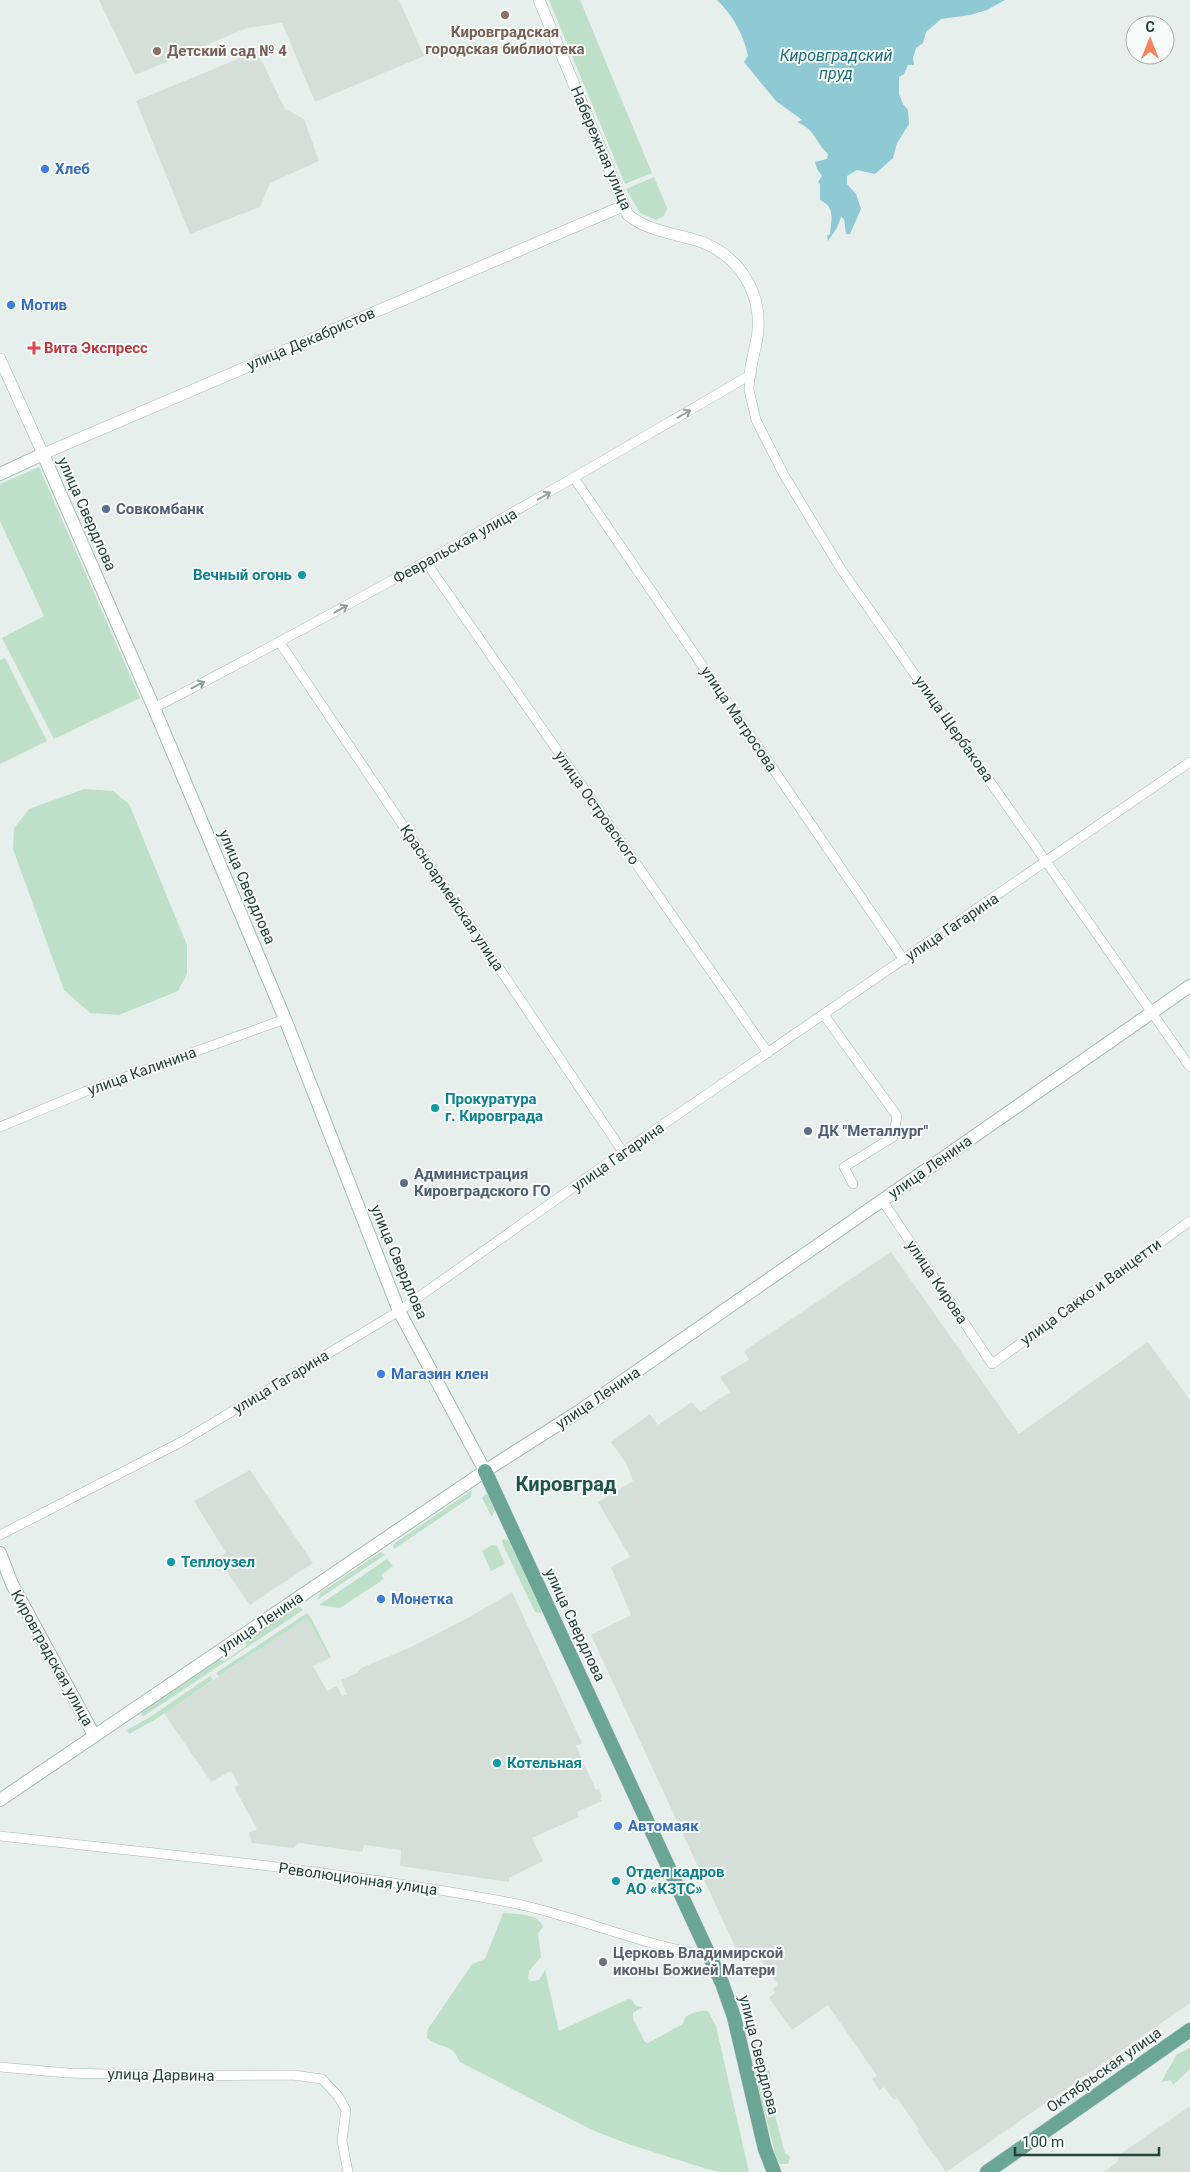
<svg xmlns="http://www.w3.org/2000/svg" width="1190" height="2172" viewBox="0 0 1190 2172" font-family="Roboto,sans-serif">
	<rect width="100%" height="100%" fill="#e6efeb"/>
	<!-- built -->
	<path fill="#d4dfda" d="M99 0H399L424 56 315 102 282 23 247 28 135 75Z
		M257 51 285 109 304 119 319 161 270 183 260 207 190 234 136 101Z
		M891 1252 1019 1434 1148 1342 1190 1400V2003L946 2172 917 2131 919 2129 897 2098 894 2100 884 2087 880 2090 872 2079 877 2076 828 2005 792 2030 769 1998 775 1993 773 1989 778 1985 752 1947 738 1953 591 1635 631 1615 611 1567 630 1557 598 1502 633 1481 626 1463 611 1442 650 1414 658 1425 692 1402 700 1412 730 1392 720 1377 749 1360 744 1351Z
		M250 1470 313 1563 250 1605 218 1559 226 1553 194 1501Z
		M512 1592 582 1743 576 1746 596 1790 599 1789 602 1797 600 1798 602 1801 577 1812 579 1817 532 1838 543 1861 509 1878V1882L400 1866 401 1850 364 1845 362 1852 299 1843 293 1848 252 1843 249 1833 257 1829 234 1787 239 1785 231 1771 211 1782 164 1713 307 1618 329 1657 313 1666 327 1691 337 1686 342 1696 347 1694 341 1680 357 1673 361 1668 409 1648 468 1618Z
		M1190 2106V2172H1104L1117 2162 1119 2155Z"/>
	<!-- green -->
	<path fill="#bfe0c8" d="M549 0H580L652 173 625 184Z
		M654 177 667 208 664 216 656 220 640 213 626 189Z
		M39 467 140 698 54 739 2 638 44 616 0 521V484Z
		M5 658 47 741 0 764V660Z
		M84 789 113 791 129 804 187 945V974L178 991 119 1015 90 1013 64 990 13 849 14 828 29 809Z
		M472 1490 471 1497 394 1549 393 1546 395 1543Z
		M487 1493 495 1510 492 1517 482 1498Z
		M505 1539 511 1542 541 1609V1613L535 1612 503 1545 502 1540Z
		M492 1545 497 1546 505 1564 491 1571 482 1551Z
		M381 1552 385 1555 317 1600 320 1593Z
		M387 1559 393 1566 381 1575 384 1579 340 1608 319 1605Z
		M295 1607H300L303 1610 144 1716 141 1715 142 1710 219 1659 224 1661 246 1646V1641Z
		M307 1613 311 1618 331 1657 314 1667 329 1657 307 1618 219 1676 216 1673Z
		M210 1676 213 1680 156 1719 129 1734 127 1730 150 1717Z
		M503 1913C515 1914 539 1913 543 1927L538 1934 541 1957 529 1971 528 1979 531 1981 539 1980 545 1970 559 2031 628 1999 632 2000 636 2006 643 2007 633 2013V2019L645 2042 648 2043 683 2024 685 2017C692 2013 700 2010 708 2011L716 2026 749 2172H720L707 2169 628 2144 592 2130 460 2062C452 2042 439 2049 427 2038L428 2029 472 1964 485 1959Z
		M1190 2048V2069L1173 2085 1171 2080 1161 2082 1177 2054Z
		M763 2065 770 2072V2078L766 2081 785 2153 790 2157 788 2164H780L776 2157 755 2075 758 2067Z"/>
	<!-- water -->
	<path fill="#8ec9d4" d="M717 0H1005L987 10 970 15 941 19 926 32 923 43 916 48 913 58 914 65H908L904 74 899 77V94L903 104 908 110 909 124 897 143 893 158 875 174 857 170 847 176V184L856 194 861 209 850 234H846L844 219 841 217 837 228 828 241 827 236 830 234C831 221 836 207 820 200V184L818 182 822 176 817 169 815 162 827 159 828 154C814 141 817 131 797 122L802 120 776 101 744 62 748 56C744 35 732 14 717 0Z"/>
	<g fill="none" stroke-linecap="round" stroke-linejoin="round">
		<defs>
			<path id="minor" d="M750 375 749 390 756 420 784 475 841 569 1190 1067
				M574 478 904 960
				M426 562 768 1053
				M280 643 623 1152
				M154 708C357 603 554 490 750 375
				M824 1015 897 1116 893 1137 844 1167 853 1184
				M0 1127 84 1092 285 1019
				M882 1200 992 1364 1190 1221
				M0 1535 183 1441 399 1311 623 1152 1190 762
				M0 1836C168 1855 336 1870 502 1901 573 1914 639 1945 710 1956
				M0 2067 67 2073 185 2076 293 2075 322 2079 338 2096 346 2110 342 2141 348 2172"/>
			<path id="tertiary" d="M539 0 628 215C647 230 670 233 692 239 734 250 761 287 758 330 757 345 751 360 750 375
				M0 359 43 454 623 206"/>
			<path id="secondary" d="M0 474 43 454 154 708 285 1019 399 1311 485 1471
				M0 1553 12 1584 94 1735
				M0 1800 485 1471 581 1410 1190 986"/>
			<path id="primary" d="M485 1471 722 1983 734 2017 765 2149 774 2172
				M987 2172 1190 2030"/>
		</defs>
		<!-- minor casing -->
		<use href="#minor" stroke="#a8b8b2" stroke-width="10"/>
		<!-- tertiary casing -->
		<use href="#tertiary" stroke="#a8b8b2" stroke-width="12"/>
		<!-- secondary casing -->
		<use href="#secondary" stroke="#a4bbb3" stroke-width="14"/>
		<!-- primary casing -->
		<use href="#primary" stroke="#c2cac8" stroke-width="15"/>
		<!-- minor -->
		<use href="#minor" stroke="#fff" stroke-width="9"/>
		<!-- tertiary -->
		<use href="#tertiary" stroke="#fff" stroke-width="11"/>
		<!-- secondary -->
		<use href="#secondary" stroke="#fff" stroke-width="12"/>
		<!-- primary -->
		<use href="#primary" stroke="#6aa596" stroke-width="14"/>
	</g>
	<!-- one-way arrows -->
	<defs><path id="oneway-shaft" d="M-6 0H5M1.5-3L5.5 0L1.5 3" fill="none" stroke-width="1.6" stroke-linecap="round" stroke-linejoin="round" transform="scale(1.25)"/></defs>
	<g stroke="#92a09c">
		<use href="#oneway-shaft" transform="translate(684 414) rotate(-30)"/>
		<use href="#oneway-shaft" transform="translate(544 496) rotate(-30)"/>
		<use href="#oneway-shaft" transform="translate(341 609) rotate(-29)"/>
		<use href="#oneway-shaft" transform="translate(198 685) rotate(-27)"/>
	</g>
	<!-- markers -->
	<g fill="#8d6e63" stroke="#f7fbf9" stroke-width="2">
		<circle cx="505" cy="15" r="5"/>
		<circle cx="157" cy="51" r="5"/>
	</g>
	<g fill="#3f7fe0" stroke="#f7fbf9" stroke-width="2">
		<circle cx="45" cy="169" r="5"/>
		<circle cx="11" cy="305" r="5"/>
		<circle cx="381" cy="1374" r="5"/>
		<circle cx="381" cy="1599" r="5"/>
		<circle cx="618" cy="1826" r="5"/>
	</g>
	<path fill="#e0444e" stroke="#f7fbf9" stroke-width="2" d="M31.5 340.5h5v5h5v5h-5v5h-5v-5h-5v-5h5z"/>
	<g fill="#5c6f8a" stroke="#f7fbf9" stroke-width="2">
		<circle cx="106" cy="509" r="5"/>
		<circle cx="808" cy="1131" r="5"/>
		<circle cx="404" cy="1183" r="5"/>
	</g>
	<g fill="#0f9aa8" stroke="#f7fbf9" stroke-width="2">
		<circle cx="302" cy="575" r="5"/>
		<circle cx="435" cy="1108" r="5"/>
		<circle cx="171" cy="1562" r="5"/>
		<circle cx="497" cy="1763" r="5"/>
		<circle cx="616" cy="1881" r="5"/>
	</g>
	<circle fill="#6b7280" stroke="#f7fbf9" stroke-width="2" cx="603" cy="1962" r="5"/>
	<g text-anchor="middle" stroke-width="4" stroke-linejoin="round" paint-order="stroke">
		<!-- education labels -->
		<g font-size="15" font-weight="bold" fill="#785e54" stroke="#f7fbf9">
			<text x="505" y="37">Кировградская<tspan x="505" dy="17">городская библиотека</tspan></text>
			<text x="167" y="56" text-anchor="start">Детский сад № 4</text>
		</g>
		<!-- street labels -->
		<g font-size="15" fill="#24423a" stroke="#f7fbf9">
			<text transform="translate(601 148) rotate(67)" y="5">Набережная улица</text>
			<text transform="translate(311 339) rotate(-23)" y="5">улица Декабристов</text>
			<text transform="translate(87 514) rotate(66)" y="5">улица Свердлова</text>
			<text transform="translate(455 546) rotate(-29)" y="5">Февральская улица</text>
			<text transform="translate(739 719) rotate(56)" y="5">улица Матросова</text>
			<text transform="translate(954 729) rotate(55)" y="5">улица Щербакова</text>
			<text transform="translate(597 808) rotate(55)" y="5">улица Островского</text>
			<text transform="translate(247 887) rotate(67)" y="5">улица Свердлова</text>
			<text transform="translate(452 898) rotate(56)" y="5">Красноармейская улица</text>
			<text transform="translate(952 927) rotate(-34)" y="5">улица Гагарина</text>
			<text transform="translate(142 1071) rotate(-20)" y="5">улица Калинина</text>
			<text transform="translate(618 1157) rotate(-35)" y="5">улица Гагарина</text>
			<text transform="translate(930 1167) rotate(-35)" y="5">улица Ленина</text>
			<text transform="translate(399 1262) rotate(67)" y="5">улица Свердлова</text>
			<text transform="translate(937 1282) rotate(56)" y="5">улица Кирова</text>
			<text transform="translate(1091 1292) rotate(-36)" y="5">улица Сакко и Ванцетти</text>
			<text transform="translate(281 1382) rotate(-31)" y="5">улица Гагарина</text>
			<text transform="translate(598 1398) rotate(-34)" y="5">улица Ленина</text>
			<text transform="translate(261 1623) rotate(-34)" y="5">улица Ленина</text>
			<text transform="translate(575 1625) rotate(65)" y="5">улица Свердлова</text>
			<text transform="translate(52 1658) rotate(61)" y="5">Кировградская улица</text>
			<text transform="translate(358 1879) rotate(8)" y="5">Революционная улица</text>
			<text transform="translate(759 2055) rotate(76)" y="5">улица Свердлова</text>
			<text transform="translate(1104 2070) rotate(-35)" y="5">Октябрьская улица</text>
			<text transform="translate(161 2075) rotate(1)" y="5">улица Дарвина</text>
		</g>
		<!-- shop labels -->
		<g font-size="15" font-weight="bold" fill="#366cbe" stroke="#f7fbf9" text-anchor="start">
			<text x="55" y="174">Хлеб</text>
			<text x="21" y="310">Мотив</text>
			<text x="391" y="1379">Магазин клен</text>
			<text x="391" y="1604">Монетка</text>
			<text x="628" y="1831">Автомаяк</text>
		</g>
		<!-- health labels -->
		<g font-size="15" font-weight="bold" fill="#be3a42" stroke="#f7fbf9" text-anchor="start">
			<text x="44" y="353">Вита Экспресс</text>
		</g>
		<!-- service labels -->
		<g font-size="15" font-weight="bold" fill="#4e5e75" stroke="#f7fbf9" text-anchor="start">
			<text x="116" y="514">Совкомбанк</text>
			<text x="818" y="1136">ДК "Металлург"</text>
			<text x="414" y="1179">Администрация<tspan x="414" dy="17">Кировградского ГО</tspan></text>
		</g>
		<!-- culture labels -->
		<g font-size="15" font-weight="bold" fill="#0d838f" stroke="#f7fbf9" text-anchor="start">
			<text x="292" y="580" text-anchor="end">Вечный огонь</text>
			<text x="445" y="1104">Прокуратура<tspan x="445" dy="17">г. Кировграда</tspan></text>
			<text x="181" y="1567">Теплоузел</text>
			<text x="507" y="1768">Котельная</text>
			<text x="626" y="1877">Отдел кадров<tspan x="626" dy="17">АО «КЗТС»</tspan></text>
		</g>
		<!-- worship labels -->
		<g font-size="15" font-weight="bold" fill="#5b616d" stroke="#f7fbf9" text-anchor="start">
			<text x="613" y="1958">Церковь Владимирской<tspan x="613" dy="17">иконы Божией Матери</tspan></text>
		</g>
		<!-- water labels -->
		<g font-size="16" font-style="italic" fill="#1c6f80" stroke="#f7fbf9">
			<text x="836" y="61">Кировградский<tspan x="836" dy="18">пруд</tspan></text>
		</g>
		<!-- district labels -->
		<g font-size="20" font-weight="bold" fill="#1f5548" stroke="#f7fbf9">
			<text x="566" y="1491">Кировград</text>
		</g>
	</g>
	<!-- north arrow -->
	<g transform="translate(1150 40)"><circle r="24" fill="#f7fbf9" stroke="#a3b1ad"/>
	<path d="M0-4L9 19L0 12L-9 19Z" fill="#f4845f"/>
	<text y="-8" font-size="14" font-weight="bold" text-anchor="middle" fill="#24423a">С</text>
	</g>
	<!-- scale -->
	<path d="M1015 2147v8h144v-8" fill="none" stroke="#24423a" stroke-width="2.5"/>
	<text x="1022" y="2147" font-size="15" fill="#24423a" stroke="#f7fbf9" stroke-width="4" paint-order="stroke">100 m</text>
</svg>
